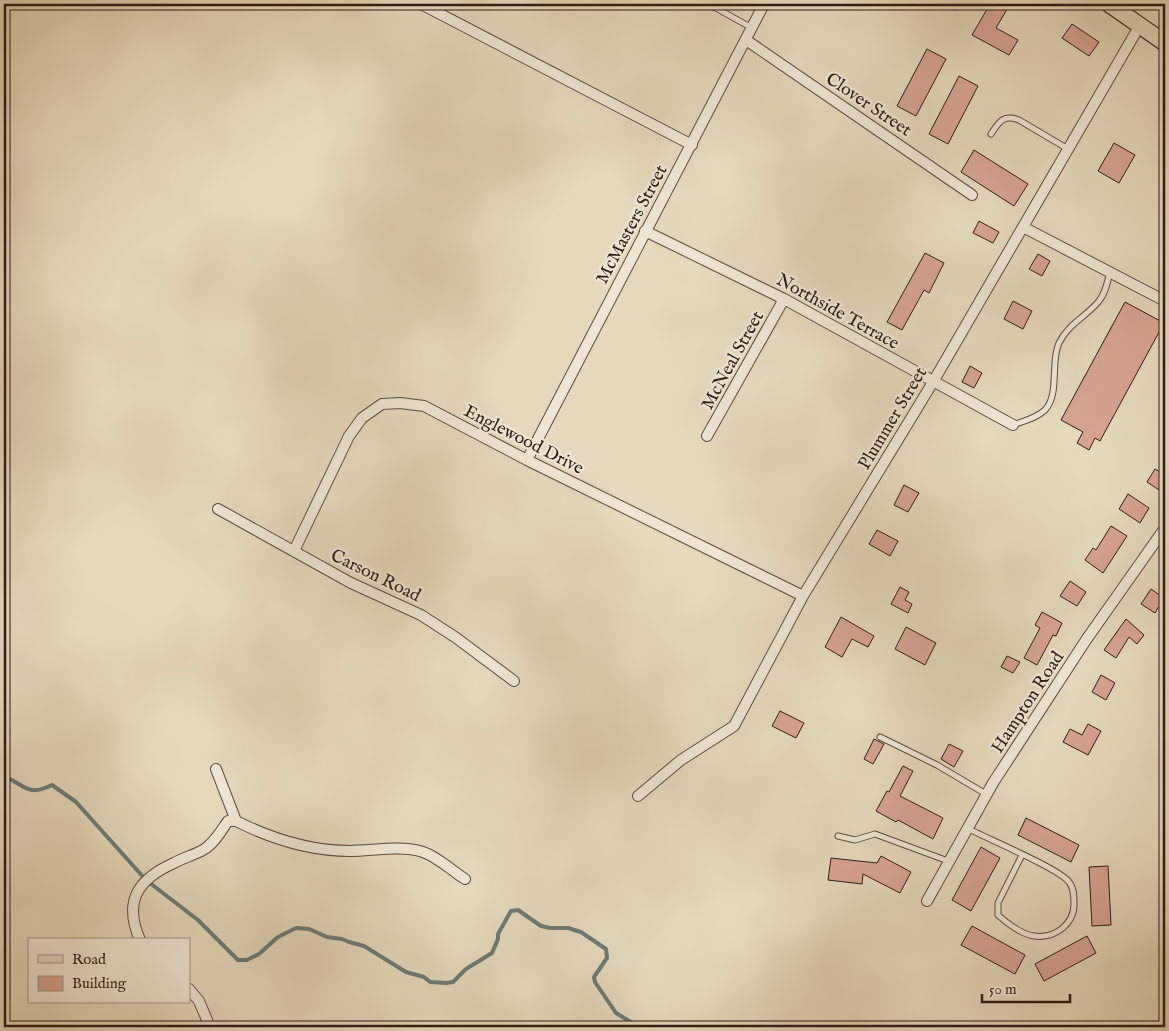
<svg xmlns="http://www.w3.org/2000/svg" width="1169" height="1031" viewBox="0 0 1169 1031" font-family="'IM FELL English',serif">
	<rect width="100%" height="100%" fill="#e5d9bc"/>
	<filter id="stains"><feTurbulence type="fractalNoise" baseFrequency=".004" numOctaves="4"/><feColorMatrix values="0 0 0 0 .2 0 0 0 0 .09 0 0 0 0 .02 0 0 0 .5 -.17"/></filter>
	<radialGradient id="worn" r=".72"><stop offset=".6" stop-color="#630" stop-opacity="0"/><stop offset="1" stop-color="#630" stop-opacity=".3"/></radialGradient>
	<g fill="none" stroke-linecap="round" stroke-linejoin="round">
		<!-- stream -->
		<path stroke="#6d7b76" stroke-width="4" d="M4 776C26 786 28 797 52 785L76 802 146 880 198 920 238 960H247L259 954 278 937 296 928 309 929 327 937 342 939 349 942 364 946 406 972 424 977 430 982 446 983 453 982 466 969 492 953 498 939V934L511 911 518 910 541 926 550 928H568L581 932 606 949 607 958 594 977 595 982 616 1013 639 1027"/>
	</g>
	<!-- building -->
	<path fill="#d7a493" stroke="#2d1d14" d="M990 4H1010L996 28 1018 40 1009 55 972 35Z
		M1072 24 1099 42 1089 56 1062 38Z
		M927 49 946 59 916 116 897 106Z
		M959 76 978 86 948 144 929 134Z
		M1114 143 1135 155 1119 183 1098 171Z
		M974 150 1028 184 1014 206 961 172Z
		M979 221 999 232 993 243 973 233Z
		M925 253 944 263 929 293 924 290 902 330 887 322Z
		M1038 254 1050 261 1042 276 1029 269Z
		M1013 301 1032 311 1023 329 1004 319Z
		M1125 302 1164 323 1100 441 1095 438 1089 450 1077 443 1083 432 1061 420Z
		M970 366 982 373 974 388 962 382Z
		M1155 469 1165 475V494L1147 482Z
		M904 485 919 493 908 512 894 505Z
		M1128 494 1149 508 1140 523 1119 509Z
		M1111 526 1127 536 1103 573 1085 560 1093 548 1096 550Z
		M877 530 898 541 890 556 869 544Z
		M1070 581 1086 592 1077 606 1060 596Z
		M900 587 909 592 905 600 912 604 908 613 891 604Z
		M1151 589 1164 598 1155 613 1141 604Z
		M1042 612 1062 623 1056 636 1053 635 1037 665 1024 658 1040 628 1035 625Z
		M841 617 874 636 868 647 852 639 842 657 825 647Z
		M1126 619 1144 635 1137 644 1129 637 1116 658 1104 650Z
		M906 627 936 643 925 665 895 649Z
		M1007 656 1020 662 1013 673 1001 667Z
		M1101 675 1115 683 1106 700 1092 692Z
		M780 711 804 723 796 738 772 726Z
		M1088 724 1101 731 1088 755 1063 742 1070 729 1082 735Z
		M874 739 884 744 873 764 864 759Z
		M949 744 963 751 954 767 941 759Z
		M903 766 913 771 900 796 943 818 933 839 898 820 896 822 876 811 887 791 889 792Z
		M1026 818 1079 845 1071 862 1018 835Z
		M981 847 1000 858 971 911 952 900Z
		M881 856 911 872 900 893 863 874 862 884 828 880 831 858 877 863Z
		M1108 866 1111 925 1092 926 1089 867Z
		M972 926 1025 955 1015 974 961 945Z
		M1087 936 1096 953 1044 981 1035 964Z"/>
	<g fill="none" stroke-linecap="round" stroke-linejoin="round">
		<defs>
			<path id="service" d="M705 4 716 8 752 28
				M955 4V7
				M991 134C999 122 1003 114 1019 120L1068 149
				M1013 425C1024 421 1037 418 1045 410 1060 394 1050 362 1059 343 1068 324 1087 316 1099 301 1106 292 1107 283 1110 272
				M880 737 937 765 986 794
				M967 828C986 838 1060 869 1069 882 1074 888 1074 897 1074 904 1074 924 1055 939 1034 936 1021 934 1008 924 998 915V903L1022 855
				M838 836 855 840 875 834 948 861"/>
			<path id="minor" d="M421 4 692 145
				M746 40 972 195
				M1023 227 1165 301
				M645 231 784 299 1013 425
				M707 436 784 299
				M527 460 764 4
				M218 509 351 583 421 615 455 637 514 681
				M294 551 349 436 362 418 382 404 400 403 424 406 527 460 803 596
				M216 769 236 821
				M638 796 681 760 734 726 803 596 933 382 1140 25
				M927 901 993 783 1086 640 1165 528
				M140 940C123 901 138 879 174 863 183 858 194 855 203 850 214 844 221 831 228 821H236C272 839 309 851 350 851 373 851 400 845 423 852 438 857 452 871 465 879
				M189 989 199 1001 210 1027"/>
			<path id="primary" d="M1109 4 1165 43"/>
		</defs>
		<!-- service casing -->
		<use href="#service" stroke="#5b4c3e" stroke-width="7"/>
		<!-- minor casing -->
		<use href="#minor" stroke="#5b4c3e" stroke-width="12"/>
		<!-- primary casing -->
		<use href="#primary" stroke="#2d1d14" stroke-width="18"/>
		<!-- service -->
		<use href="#service" stroke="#eee6d3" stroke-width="5"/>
		<!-- minor -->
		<use href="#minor" stroke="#eee6d3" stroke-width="10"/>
		<!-- primary -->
		<use href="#primary" stroke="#e5d9bc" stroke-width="16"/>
	</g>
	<g text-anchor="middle" stroke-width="4.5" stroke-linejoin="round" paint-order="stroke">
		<!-- street labels -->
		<g font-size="18" fill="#2d1d14" stroke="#eee6d3">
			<text transform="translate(869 104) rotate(34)" y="6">Clover Street</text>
			<text transform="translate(631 224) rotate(-62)" y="6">McMasters Street</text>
			<text transform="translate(838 311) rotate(29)" y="6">Northside Terrace</text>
			<text transform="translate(732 360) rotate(-61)" y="6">McNeal Street</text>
			<text transform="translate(892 418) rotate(-59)" y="6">Plummer Street</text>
			<text transform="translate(524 439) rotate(27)" y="6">Englewood Drive</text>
			<text transform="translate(376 575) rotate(26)" y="6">Carson Road</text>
			<text transform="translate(1027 702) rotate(-57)" y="6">Hampton Road</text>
		</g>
	</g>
	<!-- margin -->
	<rect width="1169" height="1031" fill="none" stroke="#e5d9bc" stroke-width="20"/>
	<rect x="5" y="5" width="1159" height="1021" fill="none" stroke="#2d1d14" stroke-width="2.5"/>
	<rect x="10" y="10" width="1149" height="1011" fill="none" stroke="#2d1d14"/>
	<!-- legend -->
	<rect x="28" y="938" width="162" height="65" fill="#eee6d3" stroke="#a19687"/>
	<rect x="38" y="955" width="25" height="8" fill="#e5d9bc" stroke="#a19687"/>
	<text x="72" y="964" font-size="15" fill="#2d1d14">Road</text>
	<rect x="38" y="976" width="25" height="15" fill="#d7a493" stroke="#a19687"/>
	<text x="72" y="988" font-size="15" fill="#2d1d14">Building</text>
	<!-- scale -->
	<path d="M982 994v8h88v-8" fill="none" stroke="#2d1d14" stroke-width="2.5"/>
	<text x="989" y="994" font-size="15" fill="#2d1d14" stroke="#eee6d3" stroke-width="4" paint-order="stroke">50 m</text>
	<rect width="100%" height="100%" filter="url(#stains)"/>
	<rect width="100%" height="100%" fill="url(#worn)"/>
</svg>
